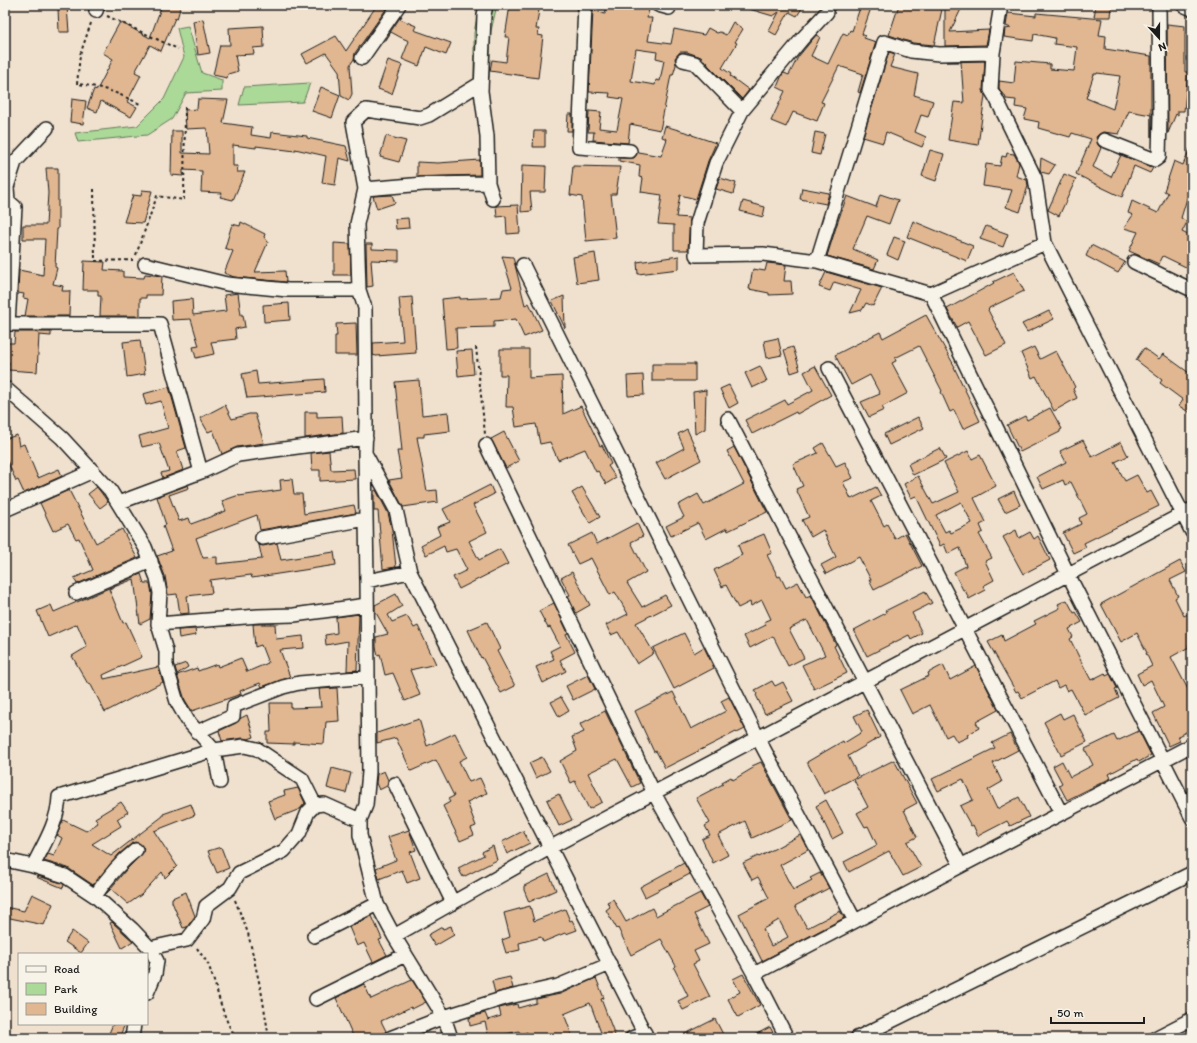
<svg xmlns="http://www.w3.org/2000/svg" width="1197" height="1043" viewBox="0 0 1197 1043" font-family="Itim,sans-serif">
	<rect width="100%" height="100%" fill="#f0e1ce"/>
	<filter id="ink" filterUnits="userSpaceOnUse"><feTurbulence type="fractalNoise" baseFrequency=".025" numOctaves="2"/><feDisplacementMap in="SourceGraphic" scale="8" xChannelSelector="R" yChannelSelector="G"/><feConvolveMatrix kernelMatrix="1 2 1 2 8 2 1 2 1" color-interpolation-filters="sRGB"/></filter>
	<g filter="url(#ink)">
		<!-- green -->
		<path fill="#abd998" stroke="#647a5a" d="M479 5H497L491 31 489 78 474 80V33Z
			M188 26 202 73 222 80V91L186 93 172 119 147 135 78 142 75 133 137 126 164 99 184 57 177 28Z
			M310 83 303 102 239 105 244 87Z"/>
		<!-- building -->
		<path fill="#e1b791" stroke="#1c1c1c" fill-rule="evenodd" d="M162 5H181L177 19 175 18 161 51 150 45 135 72 141 75 127 102 137 107 131 117 101 101 97 112 87 108 94 89 97 90 113 59 103 53 120 22 150 38Z
			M377 5H389L355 53 354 59 350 65 352 94 349 100 341 96 339 71 326 53 307 63 302 54 336 36 346 51Z
			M510 5H534L533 9 539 10 536 29H539L538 35 543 36 538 78 490 71 492 60 506 62 509 37H505Z
			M607 5H650L647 18H652L648 41 671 44 674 29 704 35 708 28 717 33 720 32 726 35 733 22 743 29 735 42 737 43 722 68 731 74 730 76 749 90 742 99 708 65V64L701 57 687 52H680L675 58 676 65 673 75H671L660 130 630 124 628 143 593 140 594 132H588L589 111 601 112 599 128 617 130 623 99 609 97 610 93 589 92 593 10 605 14ZM636 49 657 52 656 58 664 60 660 81 656 80 655 85 631 81Z
			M746 5H773L780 9 781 8 776 5H804L797 16 789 12 776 35 769 31 779 12 773 16 746 8Z
			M861 5H872L862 34 865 36 864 38 876 42 860 93 858 92 863 74 839 66 821 102 824 103 817 121 793 112 786 127 771 121 785 91 777 87 782 75 784 73 789 75 798 57 816 35 820 37 811 56 828 64 843 33 848 35 850 30 852 31Z
			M899 5H943L934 45 913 43 889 35Z
			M945 5H963L950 32 989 30 986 45 945 46Z
			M1096 5H1112L1111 17H1094Z
			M67 7 69 32H59L58 8Z
			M1008 13 1036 16V13L1102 19 1099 35 1106 36 1105 49 1151 56V137V115L1129 111 1119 134 1103 132 1099 134 1096 137 1098 145 1101 148 1093 167 1111 177 1121 155 1153 168 1150 173 1134 166 1122 197 1101 187 1076 174 1091 139 1072 133 1070 137 1038 128 1039 122 1024 119 1027 109 1015 107 1016 100 1006 99 1005 95H1003L999 88V81L1014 83 1016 61 1050 64V69L1074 71 1077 47 1054 44 1055 38 1034 34 1033 41 1004 37 1005 29 1011 28 1006 26ZM1097 73 1120 76 1113 109 1086 98 1094 74H1097Z
			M401 16H402L400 19 416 26 414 30 451 43 446 55 426 47 419 66 402 59 409 41 400 37 391 32 386 40H385Z
			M203 19 210 53 198 55 193 21Z
			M1167 24 1185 26V72H1188L1184 111H1178V115L1176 114 1168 133Z
			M263 26 264 47 253 48 254 54 235 55 238 71 228 74 227 78 213 75 220 45H230L229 28Z
			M889 52 895 54 890 67 918 74 914 95 933 101 928 117 921 115 915 132 926 137 922 147 886 132 883 143 863 137Z
			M388 60 402 65 392 94 378 89Z
			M985 61 983 90 985 96 978 145 948 140 954 102 964 103 961 62H946Z
			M321 87 340 95 332 118 312 111Z
			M72 99 86 101 83 124 70 122Z
			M198 99 228 100 223 123 252 127 251 135 271 138 272 132 307 136V138L346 146 350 161 339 158 335 185 322 183 326 156 295 149V151L256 146V148L233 145V166H238L237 172H245L233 200 220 197 222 193 201 192 202 171 183 170V176L171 175 172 131H182V153L209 154 207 128 186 129 185 110 197 109Z
			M568 114H572V131H567Z
			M665 126 692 134V135L716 143 708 161 696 199 680 195 676 217 690 218 688 250H674V225L658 224 662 195 641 192 643 178 639 177 640 165 619 161V158H634L638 152 661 156 667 139 662 137Z
			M534 131H545V147H533Z
			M815 132 825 134 820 155 811 153Z
			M386 136 406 141 399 162 380 157Z
			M1192 144V182L1181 218 1187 222 1182 232 1192 237V270L1163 256 1159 264 1129 251 1138 232 1124 228 1133 215 1128 213 1132 201 1158 213 1168 193 1164 191 1174 161 1183 165Z
			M930 150 944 154 936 181 922 176Z
			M1007 153 1014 154 1019 163 1016 176 1027 180 1028 186 1020 212 1006 207 1012 190 983 186 986 164 1000 166 1002 156 1006 157Z
			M1041 158 1055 165 1049 174 1041 172 1040 169Z
			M480 160V175L417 177V162L438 163Z
			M522 165 546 166 545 192H530L532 211 521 212Z
			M573 166 620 167 616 194H611L616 238 586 241 582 197 570 195Z
			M46 168H58V229H57L55 267 57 268 53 284 63 286 62 291H70L69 316H25L28 299 23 298 24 294 18 293 19 270 43 275 45 239H23V225H46L48 193Z
			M1064 174 1076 179 1059 216 1048 210Z
			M720 178 736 183 733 194 716 189Z
			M802 188 829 193 826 204 800 199Z
			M142 190 152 191 143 223 124 222 133 195 141 196Z
			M880 194 898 200 889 224 867 216 853 249 878 260 874 269 827 256 838 221 847 196 876 207Z
			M392 195 395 203 377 209 373 196Z
			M743 201 765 207 763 217 740 211Z
			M518 205 520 233 507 234 506 216 497 217 496 206Z
			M408 218 409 228 396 229 395 219Z
			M913 221 973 246 967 261 907 237Z
			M241 222 265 234 264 237 268 242 255 272 285 271 286 282 234 277 224 273 233 251 225 248 232 224 240 226Z
			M986 226 1008 234 1003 247 980 239Z
			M894 237 905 241 898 260 887 255Z
			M334 243 350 244 351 275H334Z
			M366 244H372V249L399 250V261L371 260 373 286 367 287Z
			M1091 245 1125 262 1118 273 1086 256Z
			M595 253 599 280 577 283 573 257Z
			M502 256 513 257 525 305 529 303 542 330 524 337 516 319 494 321V327L456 328 457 348 446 349 442 299 460 297V299L501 297 503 289 512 288Z
			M679 256V269L638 274 637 262Z
			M84 261 105 262 104 270 123 271V277L144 278 145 274 162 276 161 295H146V298H140V316H100L101 296H98V290H83Z
			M767 263 786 265 784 281H791L792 294 769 295V293L749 289 753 269 765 271Z
			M826 272 882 288 873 306 866 303 862 310 850 313 861 290 834 282 830 291 819 287Z
			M1014 272 1024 291 989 308V309L988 310 1006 345 986 355 968 321 957 327 947 309 994 283 993 282Z
			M238 293 241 315H243L245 327 235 329 236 339 211 342 214 354 196 358 193 347 199 346 191 319 172 320 171 301 192 299 193 315 226 311 224 295Z
			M564 296 565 328 552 301Z
			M412 297 416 353 376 356 373 355V343L403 341 399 298Z
			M289 303 290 320 264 322 263 305Z
			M1049 311 1054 319 1027 332 1022 324Z
			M926 315 955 367H954L980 421 963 429 954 410 950 412 941 392 942 391 919 346 895 358 896 361 892 363 908 393 882 407 884 410 869 417 861 402 880 394 870 375 851 385 835 355 880 332 883 338Z
			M356 323 357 355H335V336H337L336 324Z
			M15 332H51V336L39 335 37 372 8 370 9 362 5 361V343H14Z
			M778 338 782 355 767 358 764 341Z
			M140 340 145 374 127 377 123 342Z
			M793 347 800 370 791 373 784 350Z
			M1034 347 1040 359 1056 351 1075 387 1073 389 1077 398 1054 411 1036 376 1032 378 1021 353Z
			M1144 348 1159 359 1163 354 1192 375V414L1179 406 1183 400 1160 383 1162 380 1136 360Z
			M500 349H529V378L562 376 563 414 581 406 600 446 602 445 611 464 608 466 616 478 606 484 598 471 596 472 585 449 558 460 550 442 540 444 536 424 516 427 513 407H506L507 375H500Z
			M472 350 474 374 458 376 456 351Z
			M652 364H695V381H652Z
			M760 366 767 381 752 388 745 373Z
			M815 366 831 395 797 414 796 412 752 434 745 420 785 400 787 404 813 390 804 372Z
			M256 371 258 384 324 379 325 392 247 398 242 374Z
			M643 375 644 395 628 396 627 376Z
			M419 380 422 415 448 412 450 431 424 434V437H417L427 491 437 490 438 502 403 507 389 480 402 478 397 451H402L395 382Z
			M729 385 738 403 729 408 720 389Z
			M169 387 186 448 177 451 183 470 163 478 161 473 169 471 159 443 142 447 139 436 168 428 161 401 146 405 143 394Z
			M706 390 705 429 695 434 693 392Z
			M225 405 232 419 249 414H255L264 443 237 447 222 454 213 430 208 432 200 418Z
			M1050 408 1062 429 1060 430V432L1020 452 1007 425 1025 416 1027 420Z
			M305 412H317V417L342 416 343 433 305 438Z
			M918 417 924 428 889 445 884 434Z
			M687 429 701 460 665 479 656 463 684 448 678 434Z
			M504 432 519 461 506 468 491 439Z
			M17 435 19 446 24 444 38 478 59 469 62 476 24 493 18 480 16 481 5 456V439Z
			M1083 440 1092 457 1121 442 1128 456 1115 462 1125 481 1137 475 1147 493 1151 491 1159 506 1084 543 1086 547 1073 553 1063 533 1081 524 1079 518 1087 514 1071 482 1065 485 1063 480 1043 489 1037 477 1066 462 1060 451Z
			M823 443 836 466 845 462 853 478 843 482 851 499 876 487 881 496 871 501 884 526 887 524 895 539 905 533 922 566 874 590 869 580H871L859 557 826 574 821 565 836 557 823 530 811 537 802 520 809 517 796 489 803 486 793 464 818 453 815 448Z
			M734 447 767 512 728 531 727 528 706 539 698 523 671 536 666 526 684 517 678 505 698 494 704 505 744 484 727 451Z
			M940 448 946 459 913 475 908 464Z
			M329 451 331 470 354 469 355 479 320 481V470H312L311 453Z
			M968 451 972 459 980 455 996 486 974 498 986 522 980 525 983 532 979 534 992 558 985 561 994 580 983 586 986 590 969 599 965 590H963L954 572 966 566 960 548 948 554 944 544 940 546 916 496 911 498 904 484 918 476 933 504 959 492 944 463ZM961 502 972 523 951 533 949 530 945 532 936 515Z
			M292 479 294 494H302L304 514 354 505 356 513 260 530 257 515 196 538 203 558 217 557V564L262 559 259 545 263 546 277 543 281 560 334 552 336 565 252 578 251 575 210 580 212 593 187 596 189 613 180 614 177 594 168 595 165 576 157 556 172 551 163 526 166 525 157 497 188 485 189 488 169 495 179 521 189 518 191 524 226 511 222 501 239 495V496L281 490 280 480Z
			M490 485 494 494 473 505 487 532 469 541 479 560 500 549 508 564 459 589 453 577 467 570 456 549 446 552 444 546 426 555 421 545 440 535 437 527 450 522 443 509Z
			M97 487 108 502 100 508 88 494Z
			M582 487 600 517 590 523 572 493Z
			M69 490 96 543 122 529 137 558 77 584 74 578 93 570 79 538 76 539 68 524 53 531 40 503Z
			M376 490 388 513 392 530 396 567 383 569 378 511H374V491Z
			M1014 491 1020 505 1005 512 998 499Z
			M637 523 643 536 631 542 646 572 627 583 642 607 665 595 671 605 636 623 654 653 637 664 618 632 611 635 606 625 628 614 615 592 610 595 591 558 578 564 568 545 592 533 597 544Z
			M1016 530 1019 538 1030 532 1034 539 1038 536 1050 560 1023 574 1003 537Z
			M764 534 772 553 767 555 778 577 780 576 786 588 798 582 806 597 811 595 836 645 834 646 847 673 814 689 802 665 825 655 807 620 789 629 804 658 788 666 773 636 750 648 744 636 766 625 764 622 771 619 762 600 751 606 750 602 738 608 726 585 722 587 714 570 742 555 738 545Z
			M1180 561 1186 572 1170 580 1178 596 1175 598 1184 616 1192 612V643L1188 645 1189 647 1171 657 1192 697V729L1178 736 1180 741 1169 746 1153 713 1164 707 1151 680 1142 685 1137 674 1152 666 1146 653H1147L1137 633 1121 642 1101 604Z
			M572 572 590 605 576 613 568 596 570 595 561 578Z
			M141 574 144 583H150L152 594 150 619 140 624 134 579 109 589 123 623 126 622 142 657 103 675 104 679 158 667 163 682 105 712 90 683 88 684 72 656 87 647 77 624 48 637 37 611 51 605 54 612Z
			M925 591 932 603 912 613 922 633 911 639 909 635 867 656 854 630 886 613 885 611Z
			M396 594 402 606 388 615 392 622 407 616 414 628 418 626 436 664 410 670 420 695 405 701 393 673 385 675 380 654 378 655 376 647V637L388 634 375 611V605Z
			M1067 600 1074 613 1076 612 1082 622 1069 629 1073 637 1070 639 1081 661 1091 680 1105 673 1106 676 1110 674 1117 688 1115 689 1119 698 1085 715 1071 689 1067 691 1064 685 1058 688 1055 681 1022 698 1018 691 1016 692 988 642 1002 635 1004 641 1036 624 1034 621 1060 608 1058 604Z
			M554 603 568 633 566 634 575 652 560 660 566 671 543 683 536 667 554 659 550 651 560 646 550 627 548 628 539 611Z
			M359 614 357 670 347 671 348 641 326 645 325 635 337 633 336 617Z
			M487 622 500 649 497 651 515 686 501 693 482 657 481 658 468 630Z
			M253 624H275L276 639 303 636 304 648 280 650 290 677 262 687 260 683 240 691 241 694 192 711 185 700 177 675 197 668 198 671 217 664 218 667 241 658 247 672 268 663 261 645 255 647Z
			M195 629 196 635 179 638 178 630Z
			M684 633 694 653 704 647 714 668 674 689 653 648Z
			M186 663 188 667 177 674 175 667Z
			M943 665 950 680 976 666 998 710 976 722 979 728 967 735 968 737 957 742 952 734 946 737 930 705 912 714 900 690 929 676 928 673Z
			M588 675 595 689 573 700 566 686Z
			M772 681 775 686 783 682 793 701 765 714 756 695 757 694 755 690Z
			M337 688 339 721 326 722 324 744 294 742V744L267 743V732H271L270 703H291V708L321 707 319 689Z
			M673 692 691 729 726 711 721 701 729 697 745 729 737 733 736 732 665 768 656 751 654 752 635 711Z
			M561 697 569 711 559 717 551 702Z
			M867 710 880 737 848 756 858 776 824 794 807 762 843 741 844 743 862 732 854 716Z
			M605 711 640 783 632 787 617 759 588 773 602 802 589 809 575 781 571 783 560 761 577 751 572 737 584 732 580 724Z
			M1060 713 1063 719 1073 714 1087 742 1061 755 1044 722Z
			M247 715 254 737 248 739 243 738 222 741 219 731 236 723 241 718Z
			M419 719 427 746 455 733 467 757 459 761 469 782 480 778 487 793 467 802 476 826 471 828 474 835 460 841 443 806 450 802 448 799 454 796 436 760 411 771 396 738 377 743V733Z
			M1139 731 1151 755 1139 762 1137 759 1109 774 1111 778 1067 800 1059 785 1062 783 1053 766 1062 761 1070 777 1093 765 1085 749 1114 735 1117 741Z
			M1010 734 1018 750 993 763 1002 782 988 790 997 809 1019 797 1029 817 1010 826 1007 821 978 836 973 825 971 826 960 806 973 800 963 779 938 791 932 779 995 748 992 743Z
			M542 757 550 771 536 778 529 763Z
			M894 760 917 803 904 810 917 837 907 842 921 867 903 876 889 851 849 872 844 862 877 845 868 826 865 827 857 813 868 807 854 780Z
			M761 762 792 820 752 838 745 821 718 835 728 855 713 863 702 839 710 835 705 826 710 823 696 798 723 784 722 782 731 777 733 780 753 768 752 766Z
			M332 768 351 773 346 793 327 788Z
			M384 771 388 780 387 786 379 790 376 783 377 774Z
			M298 788 305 803 300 809 275 819 268 801 285 795 284 791Z
			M559 794 572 820 559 826 547 800Z
			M826 800 843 833 832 839 816 806Z
			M121 802 128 812 117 819 121 826 92 844 111 856 163 816V814L191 804 195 815 154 831 177 866 165 878 162 872 141 895 128 904 111 889 106 894 125 871 143 853 144 848 139 843 135 842 131 844 119 854 93 885 68 868 44 861 48 854 54 856 62 838 57 835 63 820 86 831 98 823 95 818Z
			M409 830 416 850 410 852 420 878 407 883 402 870 379 879 376 868 396 860 388 837Z
			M523 831 530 843 507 854 502 842Z
			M800 835 808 850 780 865 793 890 812 880 810 878 820 873 829 888 795 906 807 928 840 911 844 918 762 961 739 914 769 898 758 877 752 880 743 863 758 856 759 857ZM779 920 788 937 771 946 763 929Z
			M493 846 497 860 463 877 458 868 484 855 482 852Z
			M221 847 229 868 217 873 208 851Z
			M684 863 690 874 645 897 640 887Z
			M549 874 556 890 529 902 524 890V886Z
			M37 876 62 883 64 885 63 888 36 877Z
			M186 892 195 916 187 927 183 928 172 902V898Z
			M700 893 708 907 694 914 709 944 694 951 699 961 693 964 710 997 683 1010 678 1001 688 996 674 968 676 966 661 939 631 955 618 928 617 929 606 910 610 907 607 902 613 899 626 922 652 908 656 916Z
			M32 894 53 904 44 925 5 917V907L24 911Z
			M530 906 534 921 565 909 570 921 572 920 577 930 566 934 565 933 543 942 541 937 519 943 520 950 506 953 502 940 510 937 504 913Z
			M372 916 382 939 379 940 387 955 373 962 364 943 357 946 349 927Z
			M112 922 126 935 133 941 122 948 110 923Z
			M451 926 454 935 435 946 428 935 442 927 443 929Z
			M72 931 88 943 81 953 65 942Z
			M743 974 760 1005 738 1017 728 999 740 992 733 979Z
			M510 977 513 988 495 993 492 981Z
			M596 978 604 998 601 999 616 1038H603L590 1003 564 1014 573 1038H557L556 1034 546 1038H529L527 1032 521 1035 519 1031 489 1038 485 1022 470 1026 469 1018 485 1013 488 1020 501 1016 499 1008 517 1004 518 1008 536 1003V999L560 994Z
			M412 980 426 1002 412 1009 411 1007 381 1021 386 1031 384 1033 374 1038H354L336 998 364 984 371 999Z
			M715 1019 725 1038H677Z
			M113 1024H125L119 1038H107Z
			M770 1027 776 1038H749Z"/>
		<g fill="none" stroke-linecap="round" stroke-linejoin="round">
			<defs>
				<path id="minor" d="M486 5 484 15 481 91 487 136 488 183 493 199
					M585 5 579 147 630 151
					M658 5 669 8
					M1001 5 993 53 939 54 911 51 884 42 817 261 931 294 1045 243
					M1183 5 1192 9
					M96 11 98 5
					M993 53 991 90 997 100 1035 178 1045 243 1192 532
					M362 58 399 5
					M683 60 695 63 742 111
					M47 128 15 162 7 187 8 201 15 207 8 324H160L201 472
					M1104 140 1155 160 1159 157 1160 116 1159 5
					M365 189 353 122 366 110 420 118 429 115 481 83
					M817 261 763 254 696 255 697 223 716 163 742 111 802 39 827 12
					M1134 262 1192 290
					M145 264 227 284 288 290H359L357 224 365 189 424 184 488 183
					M523 265 758 738 855 921
					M359 290 365 308 366 423 365 453 396 510 410 572 647 1038
					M931 294 1068 574 1192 818
					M829 368 1061 813
					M5 388 62 438 110 490 145 547 157 578 160 593 158 624 166 651V665L177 702 188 721 214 750 220 782
					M728 419 961 866
					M486 445 654 793 754 974 787 1038
					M365 454 367 581 410 572
					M118 503 201 472 238 455 366 438
					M5 510 93 471
					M262 538 366 519
					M367 581 369 772 366 805 360 820V835L377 904 394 936 444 1017 451 1038
					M76 593 151 561
					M158 624 258 616 294 615 367 605
					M197 732 233 716 234 706 283 687 299 683 368 677
					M395 784 453 903
					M5 860 33 866 65 876 95 896 132 929 150 948 157 961 155 974 147 993
					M33 866C44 844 58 822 59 797L214 750 244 746 257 749 302 779 315 805
					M95 896C107 878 119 863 136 850
					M314 936 377 904
					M394 936 551 847 1192 509
					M150 948 187 940 203 919 206 906 230 888 239 873 284 851 299 834 308 812 315 805 324 804 360 820
					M754 974 1192 745
					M316 999 405 955
					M132 1038 134 1024
					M390 1038 444 1017 505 998 558 986 610 964
					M632 1038 645 1033
					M857 1038 1192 873
					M1155 1038 1192 1019"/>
			</defs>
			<!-- minor casing -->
			<use href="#minor" stroke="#1c1c1c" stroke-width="16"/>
			<!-- path -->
			<path stroke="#1c1c1c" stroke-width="2" stroke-dasharray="3 3" stroke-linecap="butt" d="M107 16 178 49
				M91 23 80 55 77 84C105 87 117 93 142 105
				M94 189 95 261 133 260
				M136 255 157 196 184 200 185 107
				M476 347 485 434
				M235 900 248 933 262 995 269 1038
				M197 948C200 953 205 959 208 964 218 989 221 1015 236 1038"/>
			<!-- minor -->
			<use href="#minor" stroke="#f7f3e8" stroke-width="13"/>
		</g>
	</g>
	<!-- margin -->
	<rect width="1197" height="1043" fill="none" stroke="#f7f3e8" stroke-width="20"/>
	<rect x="10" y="10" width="1177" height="1023" fill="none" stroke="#1c1c1c" stroke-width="1.5" filter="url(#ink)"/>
	<!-- legend -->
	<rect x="18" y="953" width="130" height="72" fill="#f7f3e8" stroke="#9f9d96"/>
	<rect x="26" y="966" width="20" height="6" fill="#f7f3e8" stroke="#9f9d96"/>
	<text x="54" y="973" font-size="12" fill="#1c1c1c">Road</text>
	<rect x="26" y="983" width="20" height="12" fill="#abd998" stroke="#9f9d96"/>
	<text x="54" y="993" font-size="12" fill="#1c1c1c">Park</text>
	<rect x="26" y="1003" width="20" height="12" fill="#e1b791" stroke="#9f9d96"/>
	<text x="54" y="1013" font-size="12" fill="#1c1c1c">Building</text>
	<!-- north arrow -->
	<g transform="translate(1159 38) rotate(159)" stroke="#f7f3e8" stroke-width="3" paint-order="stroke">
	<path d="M0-3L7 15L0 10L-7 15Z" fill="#1c1c1c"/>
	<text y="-6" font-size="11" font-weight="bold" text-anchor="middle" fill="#1c1c1c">N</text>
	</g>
	<!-- scale -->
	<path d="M1051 1017v6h93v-6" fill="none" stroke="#1c1c1c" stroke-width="2"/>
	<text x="1057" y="1017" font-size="12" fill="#1c1c1c" stroke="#f7f3e8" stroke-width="3" paint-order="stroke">50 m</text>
</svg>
